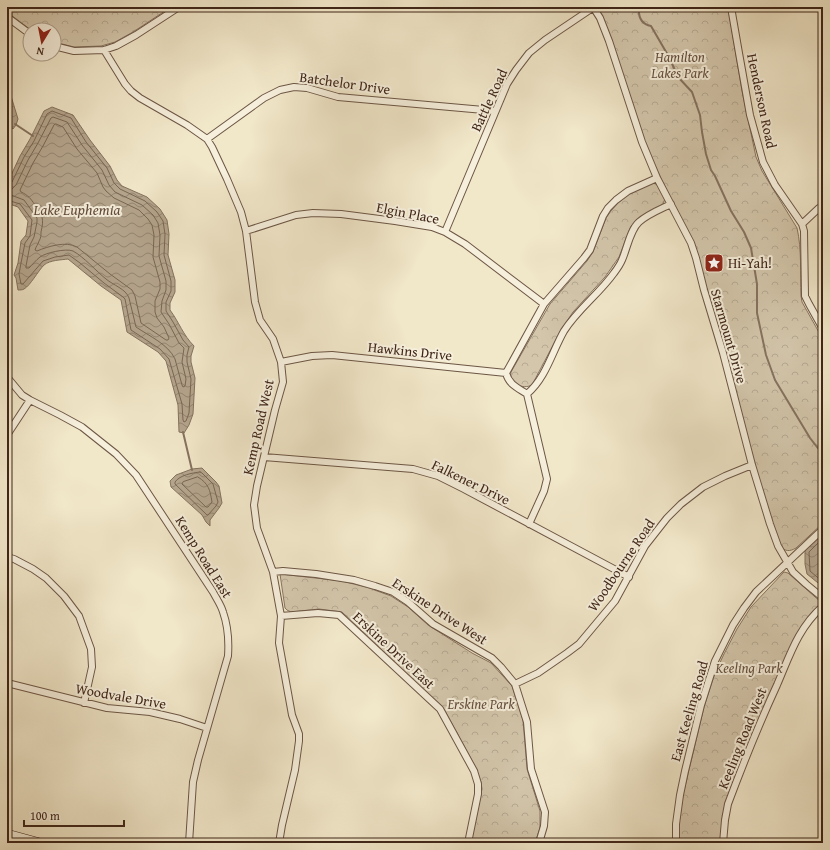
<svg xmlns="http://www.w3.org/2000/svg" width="830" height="850" viewBox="0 0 830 850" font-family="'Gentium Book Plus',serif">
	<defs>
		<pattern id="park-crowns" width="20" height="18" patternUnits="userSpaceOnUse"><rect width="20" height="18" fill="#d3c6ab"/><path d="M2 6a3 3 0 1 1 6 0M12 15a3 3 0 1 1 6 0" fill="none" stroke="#b6aa93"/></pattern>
		<pattern id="water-waves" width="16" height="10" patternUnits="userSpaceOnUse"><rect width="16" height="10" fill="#b4a58d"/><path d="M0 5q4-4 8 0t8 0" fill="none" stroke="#948672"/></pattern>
	</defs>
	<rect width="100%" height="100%" fill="#f1e7c9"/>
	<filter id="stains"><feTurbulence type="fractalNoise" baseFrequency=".005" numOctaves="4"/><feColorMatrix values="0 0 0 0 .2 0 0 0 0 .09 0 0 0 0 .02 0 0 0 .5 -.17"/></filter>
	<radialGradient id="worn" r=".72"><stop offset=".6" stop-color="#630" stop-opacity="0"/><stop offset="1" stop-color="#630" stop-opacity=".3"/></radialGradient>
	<!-- park -->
	<path fill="url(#park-crowns)" stroke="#897662" d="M7 7H171L133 32 115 42 101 46 74 47 54 42V30H31L7 12Z
		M595 7H728L742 91 756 157 762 171 797 228C802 250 800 273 801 296L802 302 821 336 823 342V523L796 548C789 552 786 551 780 547L769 518 696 249 655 166 645 143Z
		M653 183C660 185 662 192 665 198L663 205 638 219 631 226 619 257 605 277 573 312 561 330 532 385C522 390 509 383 511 372L550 304 587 261 593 252 606 218 611 211 618 203 629 194Z
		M784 572 788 573 823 604 802 626 725 806 720 843H678L679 823 683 795 704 707 715 673 724 654 737 629 751 607Z
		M280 574 342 581 369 588 391 596 408 607 428 625 472 653 491 663 512 686 523 720 527 769 540 811V828L535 843H471L482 789 481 782 476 768 444 709 342 612 319 609 291 612 287 610 285 608Z"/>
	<!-- water -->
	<path fill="url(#water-waves)" stroke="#85725f" d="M7 70 11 96 18 119 16 125 13 129 7 124Z
		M52 107 73 115 90 140 110 166 117 180 122 186 147 197 160 209 167 220 169 234 168 255 175 280V292L170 303V310C179 322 183 335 194 346L191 356V362L195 378 193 414 189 425 184 433 179 432 178 405 166 361 158 352 127 332 121 300 101 286 68 259C61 260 50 260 44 265 38 271 30 286 24 289 23 290 19 290 18 290L16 278 14 275 18 263 21 241 26 235 28 221 18 207 7 203V184L20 156 30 139 44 111Z
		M202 468 216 482 219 486 222 503 219 508 210 520V526L206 522 202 515 171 487 170 481 176 475 192 469Z
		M823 532V587L807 574 805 564V550Z"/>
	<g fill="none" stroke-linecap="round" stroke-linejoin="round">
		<!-- shore -->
		<path stroke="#7a6653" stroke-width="1" d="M56 124 63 127 77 149 97 173 103 187 106 191 114 198 139 210 148 219 152 225 154 235 153 257 160 282V289L155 301V312L157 318 164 327 169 338 168 340H166L141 323 135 296 132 290 110 274 77 247C66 241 49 246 37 251L35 250C36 246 38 245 39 241 41 238 41 235 41 232 44 219 43 216 35 205 31 199 28 195 21 192L20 190 33 163 43 146 54 125Z
			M7 184H10L12 182 24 157 34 141 47 114 52 111 71 118 86 142 107 168 114 183 120 189 145 201 157 212 163 221 165 234 164 255 171 281V291L166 302V311L173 322 183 340 189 347 187 355V362L191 379 189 413 186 421 184 422 183 420 182 404 169 359 160 349 131 330 125 299 123 297 104 283 80 263 69 255 55 257 43 261 23 284H21L19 274 21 263 25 243 30 236 32 220 20 204 7 200
			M7 189H12L16 185 28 160 38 143 51 118 53 117 67 122 82 145 102 170 109 185 115 192 142 205 153 215 158 223 160 235 159 256 166 281V290L162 301 161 312 169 324 179 343 184 348 182 362 186 379 185 386 183 387 182 385 175 359C168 344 149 336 136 327L129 298C126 289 113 285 106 279 96 271 84 257 73 251 66 248 45 253 40 257 36 260 32 265 29 268H26V266L30 245 34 237 37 222V218L24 200 11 195H7
			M200 472 202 473 213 484 218 502 216 506 208 515H207L175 484V482C180 475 192 473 200 472Z
			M198 477C209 484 210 490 212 502L208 507H206L182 484 183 482Z
			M823 538 809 552 810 571 823 582"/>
		<!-- stream -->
		<path stroke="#85725f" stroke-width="2" d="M639 7C638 17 641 24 651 26L669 57 678 77 692 92 700 115 702 132 706 154 711 170 715 176 731 211 744 232 751 248 757 284V313L766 355 775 380 810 438 817 447 823 453
			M15 124 33 136
			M183 432 192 470"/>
		<defs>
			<path id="minor" d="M593 7 600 18 609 41 642 142 657 178 691 243 696 258 704 290 723 353 752 465 770 524 778 546 793 572 806 584 823 598
				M731 7 739 53 750 115 763 162 775 185 802 224 804 231 805 296 809 304 823 329
				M7 17 30 34
				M54 46 74 51 104 50 116 46 136 35 179 7
				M104 50 125 84 131 91 140 98 187 125 207 139 212 147 227 179 241 212 246 231 255 302 260 320 273 339 281 362 283 382 275 410 257 486 254 505 257 528 273 572 281 616 279 643 292 715 299 734V741L295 770 282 825 279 843
				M207 139 264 98 280 90 294 87 307 88 338 97 495 111
				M802 224 819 208 823 206
				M246 231 296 215 313 213 341 214 395 221 432 227 445 232 465 244 544 304
				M445 232 507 84 516 70 529 53 545 40 594 7
				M281 362 312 356 332 355 506 373
				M506 373 544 304 584 258 590 250 603 216 608 208 616 200 628 191 657 178
				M506 373C509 385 518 388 527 394
				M7 377 22 395 30 400 60 415 82 427 116 454 136 475 213 592C216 598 221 605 223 612 228 626 229 641 228 656L198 760 193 782 189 843
				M527 394C546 378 552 352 564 331 578 309 599 294 614 273 617 269 620 265 622 260 627 249 630 230 639 222 648 214 661 209 671 204
				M527 394 547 479 544 491 529 524
				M7 435 30 400
				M264 457 413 469 438 476 464 489 629 577
				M7 557 14 559 33 569 46 578 64 596 79 616 91 649 92 667 84 703
				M273 572 283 571 316 574 354 580 375 586 393 592 408 602 433 624 492 658 501 667 515 684 527 722 531 769 545 812 544 826 539 843
				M281 616 318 613 339 615 440 709 474 771 478 784V794L468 843
				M7 683 107 708 150 712 180 719 207 728
				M515 684 538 673 567 653 579 644 615 601 645 546 667 518 681 504 703 487 725 476 752 465
				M676 843V824L680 795 685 771 701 705 715 661 733 625 744 608 756 592 823 529
				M723 843 725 820 728 804C743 764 759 724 777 685 790 655 798 628 823 606"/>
			<path id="secondary" d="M7 834 40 843"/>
		</defs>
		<!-- minor casing -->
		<use href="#minor" stroke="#6c5645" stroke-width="8"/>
		<!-- secondary casing -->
		<use href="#secondary" stroke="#3f2619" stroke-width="10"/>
		<!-- minor -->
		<use href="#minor" stroke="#f6efdc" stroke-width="6"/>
		<!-- secondary -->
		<use href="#secondary" stroke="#f6efdc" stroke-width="9"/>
	</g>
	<!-- icons -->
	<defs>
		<symbol id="sight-square" viewBox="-11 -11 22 22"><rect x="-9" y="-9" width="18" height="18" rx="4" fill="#8f2418" stroke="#f6efdc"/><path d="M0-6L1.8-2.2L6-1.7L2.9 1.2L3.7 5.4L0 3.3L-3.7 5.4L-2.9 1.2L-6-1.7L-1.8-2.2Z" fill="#fff"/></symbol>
	</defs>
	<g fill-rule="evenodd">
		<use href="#sight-square" x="703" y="252" width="22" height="22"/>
	</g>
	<g text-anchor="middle" stroke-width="4" stroke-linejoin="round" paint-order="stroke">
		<!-- park labels -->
		<g font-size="14" font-style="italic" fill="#644e3e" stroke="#f6efdc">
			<text x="680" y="62">Hamilton<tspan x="680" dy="16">Lakes Park</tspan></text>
			<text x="749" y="673">Keeling Park</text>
			<text x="481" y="709">Erskine Park</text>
		</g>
		<!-- street labels -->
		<g font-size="14" fill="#3f2619" stroke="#f6efdc">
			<text transform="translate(345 83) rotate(8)" y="5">Batchelor Drive</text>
			<text transform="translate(489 100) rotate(-65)" y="5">Battle Road</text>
			<text transform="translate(762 101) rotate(78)" y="5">Henderson Road</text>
			<text transform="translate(408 213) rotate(11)" y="5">Elgin Place</text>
			<text transform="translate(729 336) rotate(74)" y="5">Starmount Drive</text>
			<text transform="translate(410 351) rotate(6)" y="5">Hawkins Drive</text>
			<text transform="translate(258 427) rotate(-77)" y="5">Kemp Road West</text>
			<text transform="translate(471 482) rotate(26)" y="5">Falkener Drive</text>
			<text transform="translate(204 557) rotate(58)" y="5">Kemp Road East</text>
			<text transform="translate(621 565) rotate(-56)" y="5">Woodbourne Road</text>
			<text transform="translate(440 611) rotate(33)" y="5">Erskine Drive West</text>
			<text transform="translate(394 650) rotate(43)" y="5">Erskine Drive East</text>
			<text transform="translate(121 696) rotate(10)" y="5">Woodvale Drive</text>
			<text transform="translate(689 711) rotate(-74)" y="5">East Keeling Road</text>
			<text transform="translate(742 738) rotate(-68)" y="5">Keeling Road West</text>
		</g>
		<!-- poi labels -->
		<g font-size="14" fill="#3f2619" stroke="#f6efdc" text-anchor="start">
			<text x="728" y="268">Hi-Yah!</text>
		</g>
		<!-- water labels -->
		<g font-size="15" font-style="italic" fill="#624c3c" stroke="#f6efdc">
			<text x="77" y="215">Lake Euphemia</text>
		</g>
	</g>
	<!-- margin -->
	<rect width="830" height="850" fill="none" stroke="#f1e7c9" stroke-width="24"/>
	<rect x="8" y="8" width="814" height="834" fill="none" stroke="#3f2619" stroke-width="2"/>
	<rect x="12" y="12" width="806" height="826" fill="none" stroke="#3f2619"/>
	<!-- north arrow -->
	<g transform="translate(42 42) rotate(190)"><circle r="19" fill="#f6efdc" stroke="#ad9f8e"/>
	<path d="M0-3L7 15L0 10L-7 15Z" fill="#8f2418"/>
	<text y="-6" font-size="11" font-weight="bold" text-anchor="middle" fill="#3f2619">N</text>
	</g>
	<!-- scale -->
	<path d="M24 820v6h100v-6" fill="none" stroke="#3f2619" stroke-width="2"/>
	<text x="30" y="820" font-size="12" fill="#3f2619" stroke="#f6efdc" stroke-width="3" paint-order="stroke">100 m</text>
	<rect width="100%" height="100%" filter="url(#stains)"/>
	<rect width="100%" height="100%" fill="url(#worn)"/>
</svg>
